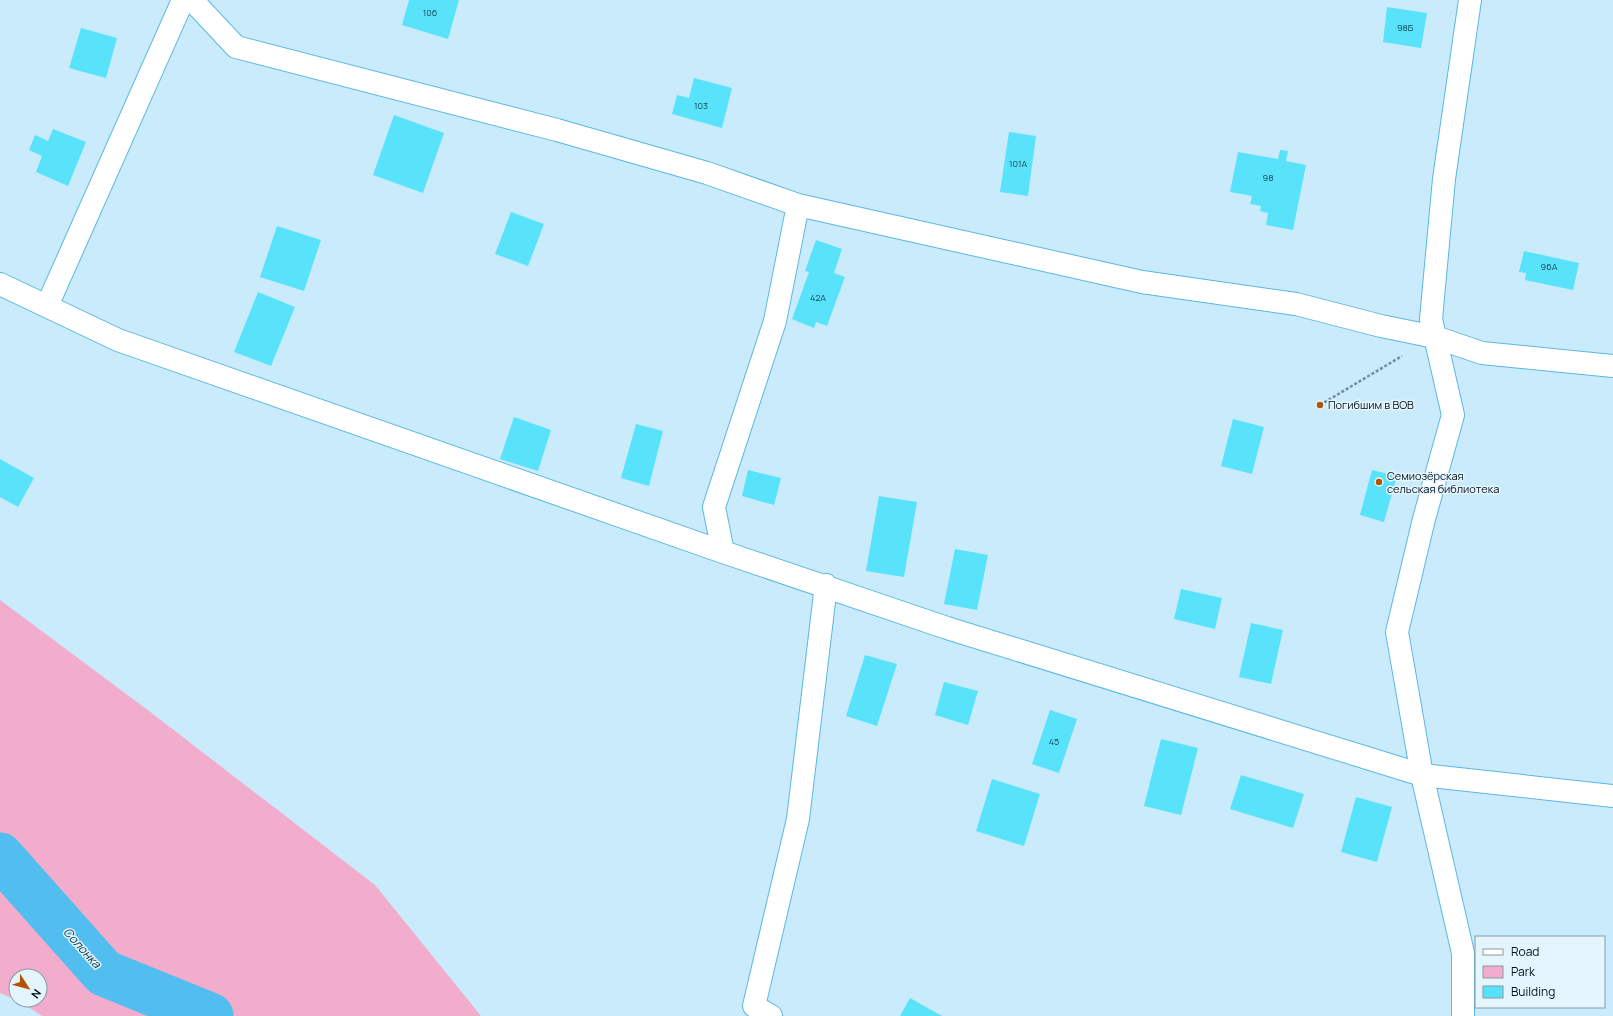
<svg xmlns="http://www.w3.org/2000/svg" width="1613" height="1016" viewBox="0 0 1613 1016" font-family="Manrope,sans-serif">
	<rect width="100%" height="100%" fill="#c9ebfc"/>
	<!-- green -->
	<path fill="#f1adcb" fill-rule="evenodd" d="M0 600 149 711 375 885 481 1016H42L19 1001 0 993ZM16 976H40V1000H16Z"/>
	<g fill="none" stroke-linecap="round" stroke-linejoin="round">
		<!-- river -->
		<path stroke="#51beef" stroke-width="47" d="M0 856 104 973 210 1016"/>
	</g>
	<!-- building -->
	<path fill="#59e3fb" d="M409 0H459L448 39 402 25Z
		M1387 7 1427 13 1421 48 1383 42Z
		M81 28 117 38 106 78 69 68Z
		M694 78 732 88 722 128 672 114 677 95 689 98Z
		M394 115 444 133 423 193 373 175Z
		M53 129 86 142 68 186 36 172 42 156 29 150 35 135 48 141Z
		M1009 132 1036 136 1028 196 1000 192Z
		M1280 150 1288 151 1286 161 1306 165 1293 230 1266 225 1268 213 1260 211 1261 206 1250 204 1252 196 1230 192 1238 152 1278 159Z
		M511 212 544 224 528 266 495 254Z
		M277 226 321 240 304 291 260 277Z
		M816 240 842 249 834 273 845 277 827 326 816 322 814 328 792 319 809 272 805 271Z
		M1524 251 1579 263 1573 290 1525 280 1526 273 1519 272Z
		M258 292 295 307 271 366 234 352Z
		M514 417 551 430 538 471 500 459Z
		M1233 419 1264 427 1252 474 1221 466Z
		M636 424 663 431 649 486 621 478Z
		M0 459 34 478 18 507 0 497Z
		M748 470 781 478 774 505 742 496Z
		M1372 470 1397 476 1384 522 1360 515Z
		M879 496 917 502 904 577 866 571Z
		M955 549 988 555 977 610 944 604Z
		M1181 589 1222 598 1215 629 1174 619Z
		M1251 623 1283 630 1271 684 1239 677Z
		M865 655 897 664 877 726 846 716Z
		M944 682 978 691 968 725 935 715Z
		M1050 710 1077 719 1059 773 1032 764Z
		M1161 739 1198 748 1181 815 1144 806Z
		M1241 775 1304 794 1293 828 1230 809Z
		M992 779 1040 794 1024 846 976 831Z
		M1356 797 1392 807 1377 862 1341 852Z
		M910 998 942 1016H900Z"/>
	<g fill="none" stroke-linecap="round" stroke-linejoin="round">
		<defs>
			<path id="minor" d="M192 0 236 47 557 130 707 173 798 205 1142 282 1296 304 1381 326 1435 337 1482 353 1613 366
				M0 284 118 340 723 552 947 628 1422 775 1613 796
				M47 306 183 0
				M723 552 714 507 775 321 798 205
				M771 1016 754 1006 798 819 826 585
				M1463 1016V953L1422 775 1397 632 1424 519 1453 415 1431 319 1444 179 1470 0"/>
		</defs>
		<!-- minor casing -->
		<use href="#minor" stroke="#5cb7e2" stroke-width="24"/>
		<!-- path -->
		<path stroke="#738e9b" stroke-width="2.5" stroke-dasharray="3 2" stroke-linecap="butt" d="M1320 405 1402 356"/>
		<!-- minor -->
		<use href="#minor" stroke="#fff" stroke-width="22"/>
	</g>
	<!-- markers -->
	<g fill="#b25401" stroke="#e5f5fe" stroke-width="1.5">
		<circle cx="1320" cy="405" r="4"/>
		<circle cx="1379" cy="482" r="4"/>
	</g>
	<g text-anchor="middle" stroke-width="3" stroke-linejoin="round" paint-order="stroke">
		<!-- number labels -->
		<g font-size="9" fill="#174653">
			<text x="430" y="16">106</text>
			<text x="1405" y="31">98Б</text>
			<text x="701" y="109">103</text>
			<text x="1018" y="167">101А</text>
			<text x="1268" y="181">98</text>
			<text x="1549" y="270">96А</text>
			<text x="818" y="301">42А</text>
			<text x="1054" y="745">45</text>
		</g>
		<!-- poi labels -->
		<g font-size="11" fill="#01121b" stroke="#e5f5fe" text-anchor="start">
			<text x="1328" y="409">Погибшим в ВОВ</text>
			<text x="1387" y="480">Семиозёрская<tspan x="1387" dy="13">сельская библиотека</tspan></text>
		</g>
		<!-- water labels -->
		<g font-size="12" font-style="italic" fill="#03364a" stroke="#e5f5fe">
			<text transform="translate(82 948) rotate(48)" y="4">Солонка</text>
		</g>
	</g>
	<!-- legend -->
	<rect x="1475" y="936" width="130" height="72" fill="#e5f5fe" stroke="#8a9aa3"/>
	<rect x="1483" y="949" width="20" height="6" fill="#ffffff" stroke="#8a9aa3"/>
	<text x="1511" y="956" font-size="12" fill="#01121b">Road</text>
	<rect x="1483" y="966" width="20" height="12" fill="#f1adcb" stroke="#8a9aa3"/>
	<text x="1511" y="976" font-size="12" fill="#01121b">Park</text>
	<rect x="1483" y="986" width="20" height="12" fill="#59e3fb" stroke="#8a9aa3"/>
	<text x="1511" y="996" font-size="12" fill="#01121b">Building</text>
	<!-- north arrow -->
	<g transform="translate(28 988) rotate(126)"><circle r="19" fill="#e5f5fe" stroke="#8a9aa3"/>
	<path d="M0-3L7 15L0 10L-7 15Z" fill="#b25401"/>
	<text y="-6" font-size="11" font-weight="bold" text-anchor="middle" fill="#01121b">N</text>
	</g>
</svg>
